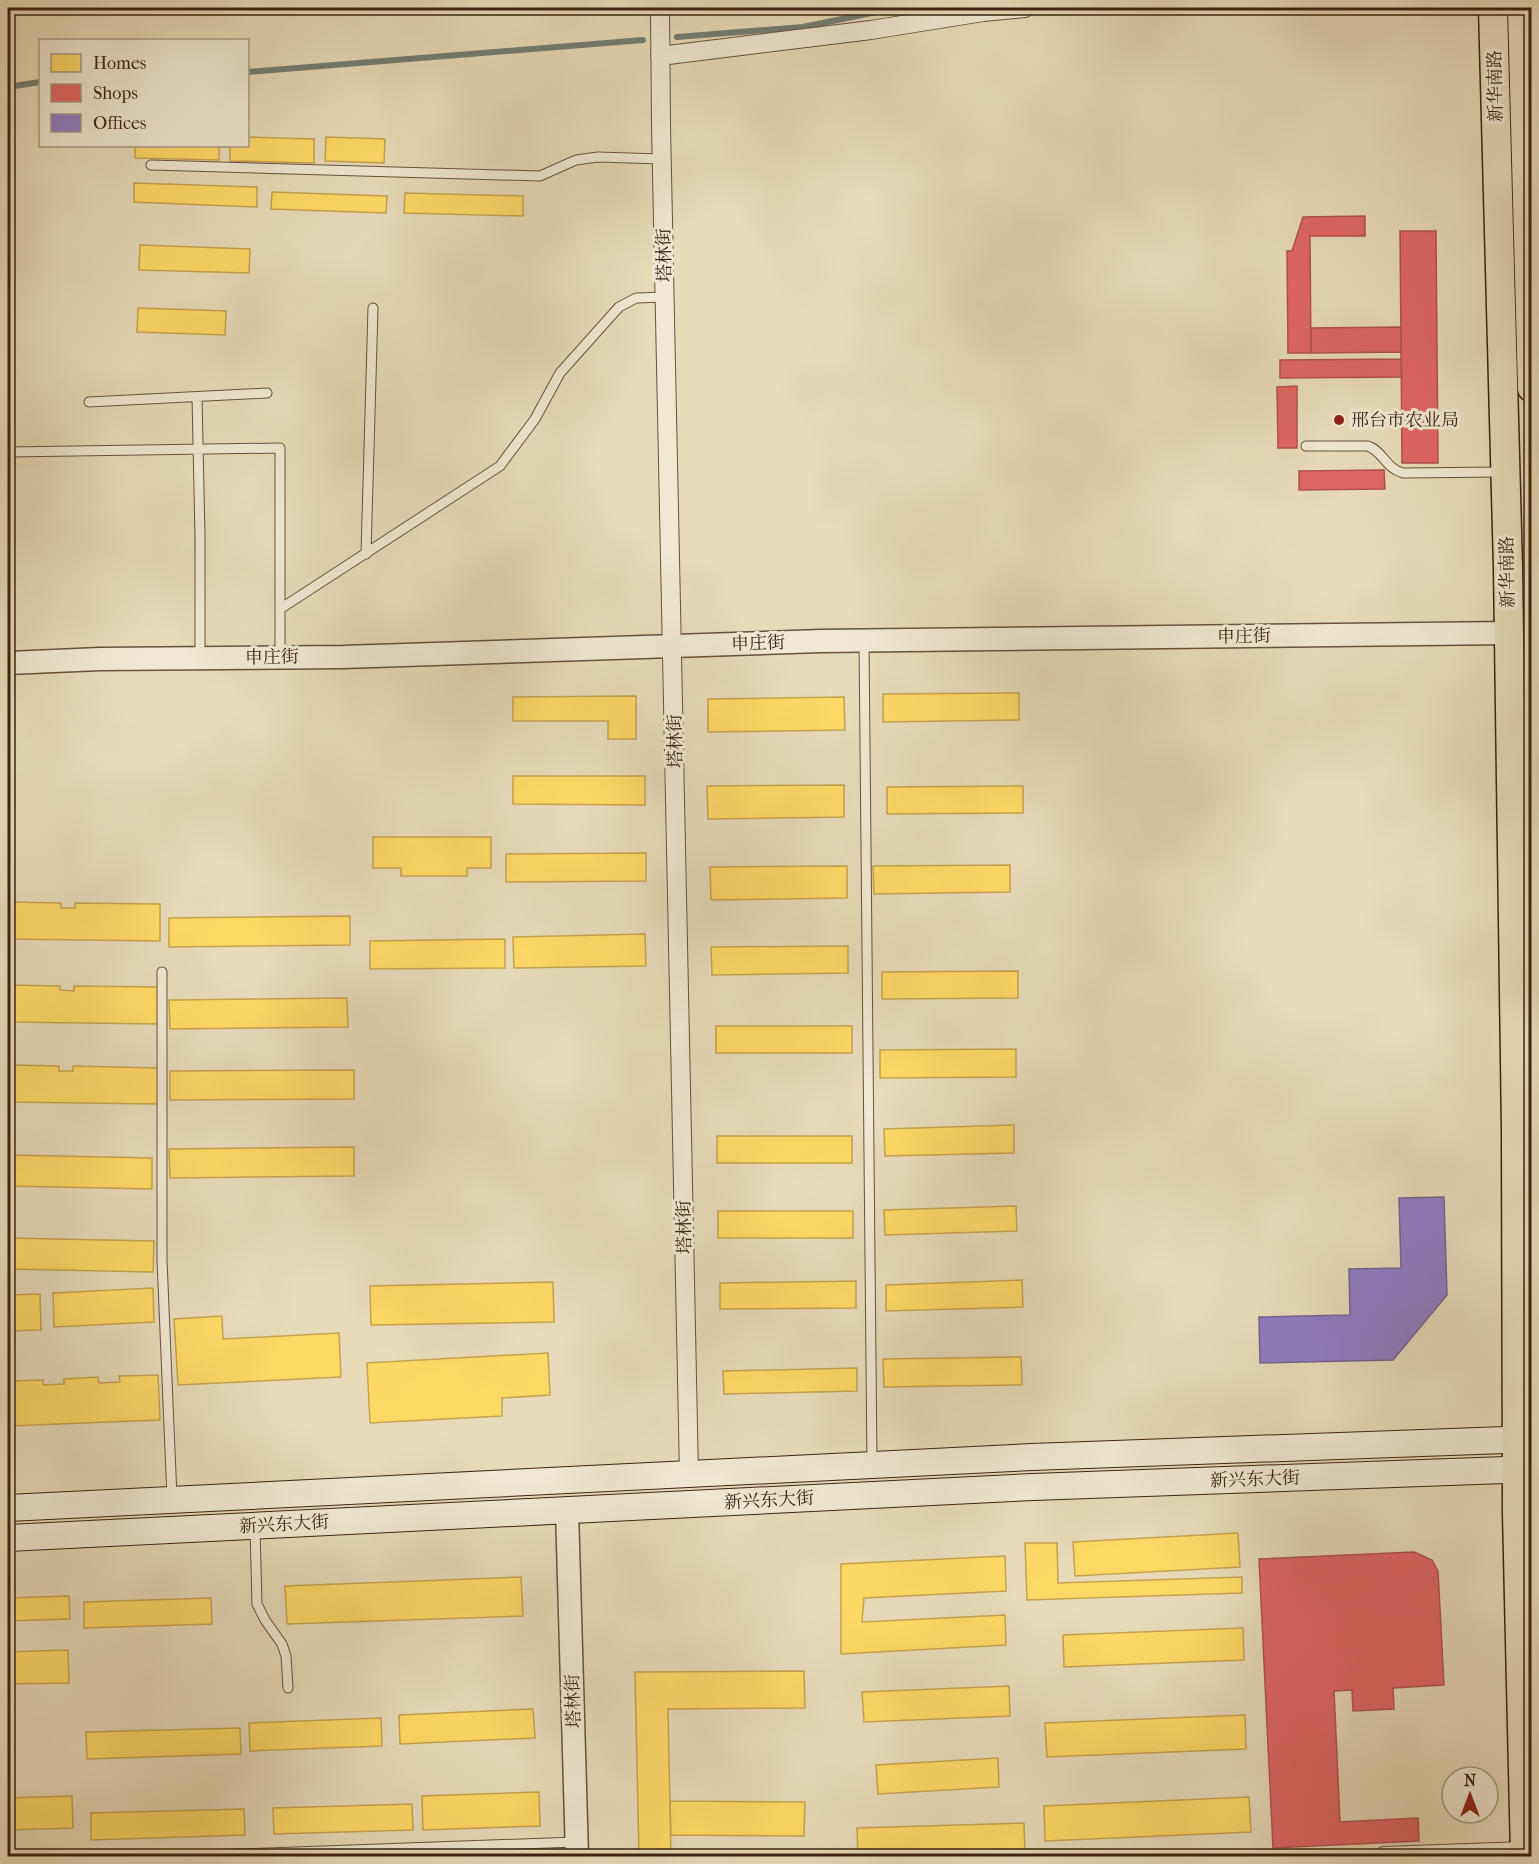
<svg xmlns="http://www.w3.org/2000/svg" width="1539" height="1864" viewBox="0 0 1539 1864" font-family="'IM FELL French Canon','Noto Serif SC',serif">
	<rect width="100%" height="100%" fill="#e8dbba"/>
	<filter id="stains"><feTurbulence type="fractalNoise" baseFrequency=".00333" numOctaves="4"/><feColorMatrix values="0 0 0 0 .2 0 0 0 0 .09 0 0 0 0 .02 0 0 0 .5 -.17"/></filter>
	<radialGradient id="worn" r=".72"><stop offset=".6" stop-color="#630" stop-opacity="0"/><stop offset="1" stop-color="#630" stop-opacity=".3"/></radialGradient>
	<!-- homes -->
	<path fill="#ffd966" stroke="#c5a24d" stroke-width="1.5" d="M248 137 314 139V163L230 161V146H248Z
		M326 137 385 139 384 163 325 161Z
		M135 146H219V160L135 158Z
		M134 183 257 187V207L134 202Z
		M272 192 387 196 386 213 271 209Z
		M405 193 523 196V216L404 213Z
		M140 245 250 249 249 273 139 270Z
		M138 308 226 311 225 335 137 332Z
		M1019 693V720L883 722V694Z
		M636 696V739H608V721H513V697Z
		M844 697 845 730 708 732V699Z
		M513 776H645V805L513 804Z
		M844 785V817L708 819 707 786Z
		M1023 786V813L887 814V787Z
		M373 837H491V868H467V876H401V868H373Z
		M646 853V881L506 882V854Z
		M1010 865V892L874 894 873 866Z
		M847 866V898L711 900 710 867Z
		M8 902 61 903V908H75V903L160 904V941L8 939Z
		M350 916V945L169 947V918Z
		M645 934 646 966 514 968 513 937Z
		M505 939V968L370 969V941Z
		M848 946V973L712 975 711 947Z
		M1018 971V998L882 999V972Z
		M8 985 60 986V990L74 991V986L159 987V1024L8 1022Z
		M347 998 348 1027 170 1029 169 1000Z
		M716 1026H852V1053H716Z
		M1016 1049V1077L880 1078V1050Z
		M8 1065 59 1066V1071H73V1066L158 1068V1104L8 1102Z
		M354 1070V1099L170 1100V1071Z
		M1014 1125V1153L885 1156 884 1129Z
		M717 1136H852V1163H717Z
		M354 1147V1176L170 1178 169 1149Z
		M8 1155 152 1158V1189L8 1186Z
		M1016 1206 1017 1231 885 1235 884 1210Z
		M718 1211H853V1238H718Z
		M8 1238 154 1241 153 1272 8 1269Z
		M1022 1280 1023 1307 886 1311V1285Z
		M856 1281V1308L720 1309V1283Z
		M553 1282 554 1322 371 1325 370 1286Z
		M153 1288 154 1322 54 1327 53 1293Z
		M40 1294 41 1330 8 1331V1295Z
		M222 1316 223 1339 339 1333 341 1377 178 1385 174 1319Z
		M548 1353 550 1395 502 1398V1416L370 1423 367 1363Z
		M1021 1357 1022 1385 884 1387 883 1359Z
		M857 1368V1391L724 1394 723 1371Z
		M158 1375 160 1420 8 1426V1381L43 1380V1385L64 1384V1379L98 1377 99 1383 120 1382 119 1376Z
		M1238 1533 1240 1567 1075 1576 1073 1542Z
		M1025 1543H1057L1058 1583 1242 1577V1593L1027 1600Z
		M1005 1556 1006 1591 864 1598 862 1622 1005 1615 1006 1645 841 1654V1564Z
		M521 1577 523 1616 287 1624 285 1586Z
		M69 1596 70 1619 8 1621V1598Z
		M211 1598 212 1624 84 1628V1602Z
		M1243 1628 1244 1660 1064 1667 1063 1635Z
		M68 1650 69 1683 8 1684V1652Z
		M804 1671 805 1708 668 1709 671 1856H639L635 1672Z
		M1009 1686 1010 1716 864 1722 862 1692Z
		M533 1709 535 1738 400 1744 399 1715Z
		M1245 1715 1246 1749 1047 1757 1045 1723Z
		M381 1718 382 1746 250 1751 249 1723Z
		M240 1728 241 1754 87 1759 86 1732Z
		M998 1758 999 1787 878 1794 876 1765Z
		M539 1792 540 1826 423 1830 422 1796Z
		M72 1796 73 1828 8 1830V1798Z
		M1249 1797 1251 1832 1045 1841 1044 1806Z
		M670 1801 805 1802 804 1836 671 1835Z
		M412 1804 413 1830 274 1834 273 1808Z
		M244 1809 245 1835 91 1840V1813Z
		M1024 1823 1025 1855 858 1856 857 1828Z"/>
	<!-- shops -->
	<path fill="#e06666" stroke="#af524d" stroke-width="1.5" d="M1365 216V236H1310L1311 353H1288L1287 251H1292L1303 217Z
		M1400 231H1436L1438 463H1402Z
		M1401 327V352L1311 353V328Z
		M1401 359 1402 377 1280 378V360Z
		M1297 386V448H1278L1277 387Z
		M1384 470 1385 489 1299 490V471Z
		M1414 1552 1432 1560 1438 1571 1444 1685 1393 1688 1394 1709 1353 1711 1352 1690 1334 1691 1340 1822 1418 1818 1419 1841 1273 1848 1259 1559Z"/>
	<!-- offices -->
	<path fill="#8e7cc3" stroke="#76618e" stroke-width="1.5" d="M1444 1197 1447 1295 1393 1360 1260 1363 1259 1317 1350 1315 1349 1269 1401 1268 1399 1198Z"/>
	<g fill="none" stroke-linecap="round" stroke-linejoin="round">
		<!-- stream -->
		<path stroke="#737e73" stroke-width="6" d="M677 37 803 27 896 8
			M248 72 643 40
			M8 87 40 82"/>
		<defs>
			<path id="service" d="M151 165 540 176 576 160 598 157 661 159
				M197 397 200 536V658
				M89 402 267 393
				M1306 446H1368C1384 452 1385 468 1403 473L1502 472
				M8 452 280 448V656
				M366 554 373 308
				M280 609 500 466 535 419 560 373 619 307 636 298 665 297
				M864 641 872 1463
				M162 972V1260L172 1498
				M255 1528 257 1604 265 1620 282 1644 286 1656 288 1688
				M182 1856 576 1842"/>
			<path id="minor" d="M660 8 661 125 689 1474
				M660 56 871 30 983 12 1025 8
				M1384 1856 1525 1851"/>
			<path id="tertiary" d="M8 663 100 659 343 657 821 641 1509 633
				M567 1510 577 1856"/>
			<path id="secondary" d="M8 1508 1032 1457 1532 1439
				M8 1538 1033 1487 1532 1469"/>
			<path id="primary" d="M1493 8 1508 568 1516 1131 1517 1513 1525 1856
				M1522 8 1532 388"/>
		</defs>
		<!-- service casing -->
		<use href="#service" stroke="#68513d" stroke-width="11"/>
		<!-- minor casing -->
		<use href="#minor" stroke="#68513d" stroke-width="20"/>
		<!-- tertiary casing -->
		<use href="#tertiary" stroke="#68513d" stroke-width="25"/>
		<!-- secondary casing -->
		<use href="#secondary" stroke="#3d2313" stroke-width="28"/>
		<!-- primary casing -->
		<use href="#primary" stroke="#3d2313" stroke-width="31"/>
		<!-- service -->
		<use href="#service" stroke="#f0e8d2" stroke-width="9"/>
		<!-- minor -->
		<use href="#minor" stroke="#f0e8d2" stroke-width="18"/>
		<!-- tertiary -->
		<use href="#tertiary" stroke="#f0e8d2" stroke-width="22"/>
		<!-- secondary -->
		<use href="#secondary" stroke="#f0e8d2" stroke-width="26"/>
		<!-- primary -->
		<use href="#primary" stroke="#e8dbba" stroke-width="28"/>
	</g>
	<!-- markers -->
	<circle fill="#8f2418" stroke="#f0e8d2" stroke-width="2" cx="1339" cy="420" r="6"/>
	<g text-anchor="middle" stroke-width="6" stroke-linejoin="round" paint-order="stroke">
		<!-- street labels -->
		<g font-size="18" fill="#3d2313" stroke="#f0e8d2">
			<text transform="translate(1495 86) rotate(-91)" y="6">新华南路</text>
			<text transform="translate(664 255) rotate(-91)" y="6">塔林街</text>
			<text transform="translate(1507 572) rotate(-91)" y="6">新华南路</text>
			<text transform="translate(1244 636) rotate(-1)" y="6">申庄街</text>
			<text transform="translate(758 643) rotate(-2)" y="6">申庄街</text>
			<text transform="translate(272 657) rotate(-1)" y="6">申庄街</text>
			<text transform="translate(675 741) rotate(-91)" y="6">塔林街</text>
			<text transform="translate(684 1227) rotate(-91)" y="6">塔林街</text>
			<text transform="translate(1255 1479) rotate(-2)" y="6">新兴东大街</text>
			<text transform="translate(769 1500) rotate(-3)" y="6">新兴东大街</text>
			<text transform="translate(284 1524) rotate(-3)" y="6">新兴东大街</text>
			<text transform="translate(573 1701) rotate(-92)" y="6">塔林街</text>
		</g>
		<!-- poi labels -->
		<g font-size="18" fill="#3d2313" stroke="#f0e8d2" text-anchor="start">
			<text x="1351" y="426">邢台市农业局</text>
		</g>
	</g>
	<!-- margin -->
	<rect width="1539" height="1864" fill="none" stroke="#e8dbba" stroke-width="30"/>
	<rect x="9" y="9" width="1521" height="1846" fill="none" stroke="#3d2313" stroke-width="3"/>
	<rect x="15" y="15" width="1509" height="1834" fill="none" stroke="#3d2313" stroke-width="1.5"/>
	<!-- legend -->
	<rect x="39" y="39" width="210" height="108" fill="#f0e8d2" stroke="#a89986" stroke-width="1.5"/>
	<rect x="51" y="54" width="30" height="18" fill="#ffd966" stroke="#a89986" stroke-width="1.5"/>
	<text x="93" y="69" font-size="18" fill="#3d2313">Homes</text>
	<rect x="51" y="84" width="30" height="18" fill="#e06666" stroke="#a89986" stroke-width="1.5"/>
	<text x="93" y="99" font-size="18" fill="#3d2313">Shops</text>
	<rect x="51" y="114" width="30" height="18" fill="#8e7cc3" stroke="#a89986" stroke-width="1.5"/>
	<text x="93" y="129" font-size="18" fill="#3d2313">Offices</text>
	<!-- north arrow -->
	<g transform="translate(1470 1795)"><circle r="28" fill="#f0e8d2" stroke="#a89986" stroke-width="1.5"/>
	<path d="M0-4.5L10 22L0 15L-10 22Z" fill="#8f2418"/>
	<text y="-9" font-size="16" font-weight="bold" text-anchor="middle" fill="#3d2313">N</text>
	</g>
	<rect width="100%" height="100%" filter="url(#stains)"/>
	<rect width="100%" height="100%" fill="url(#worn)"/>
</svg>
